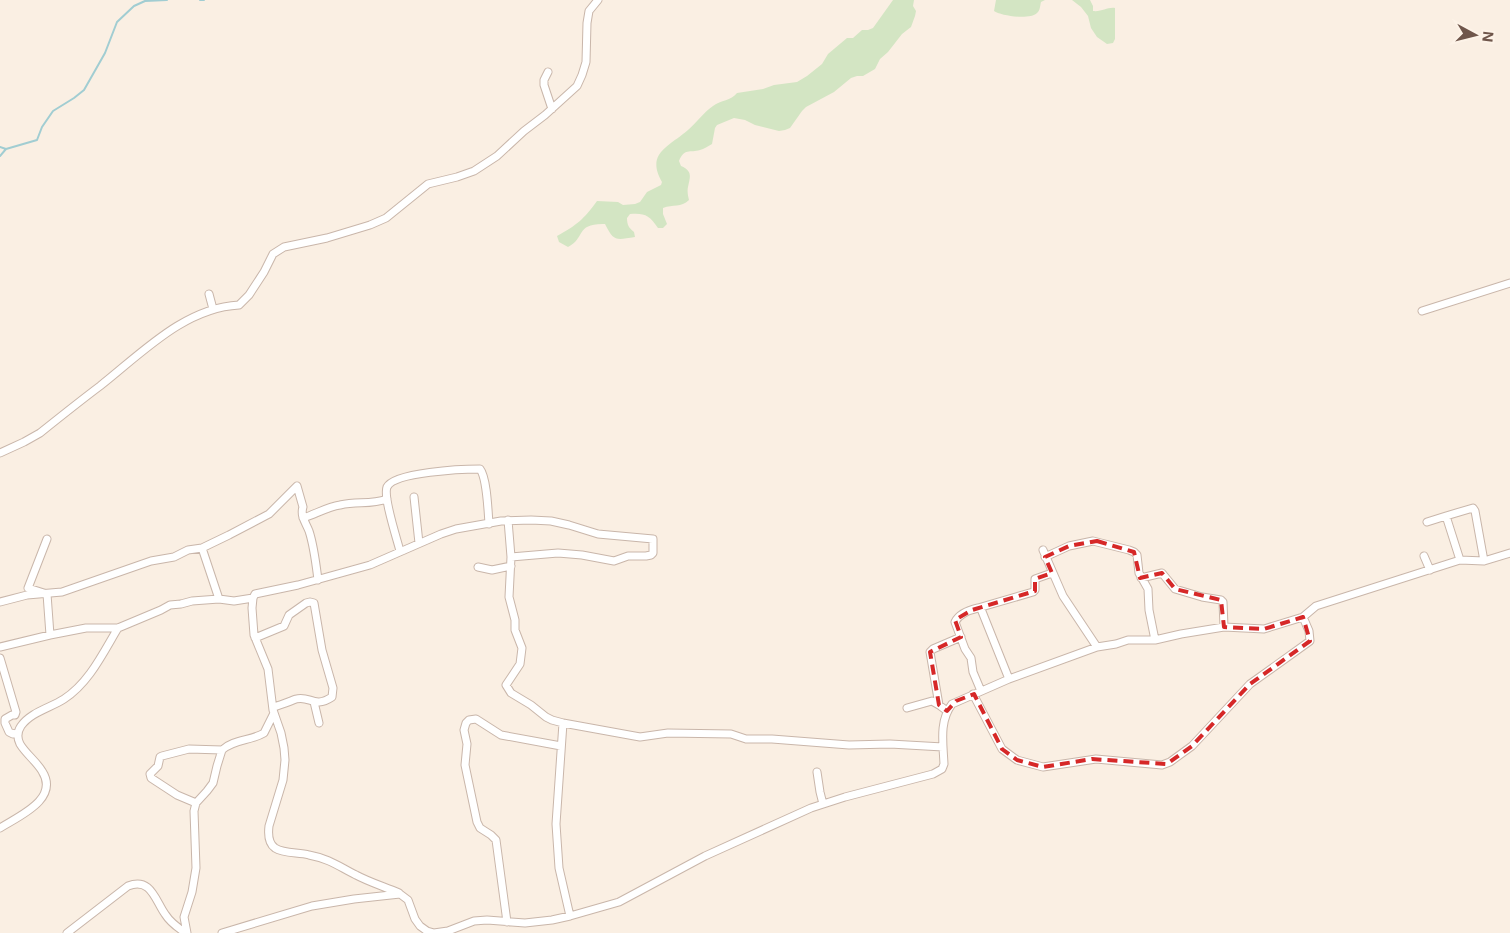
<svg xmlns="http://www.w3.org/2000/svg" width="1510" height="933" viewBox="0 0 1510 933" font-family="Inter,sans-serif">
	<rect width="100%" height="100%" fill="#faefe3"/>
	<!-- green -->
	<path fill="#d3e5c3" d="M893 0H914L913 6 916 11 915 16 911 27 902 34 888 52 880 59 875 69 863 76H857L851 78 834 92 806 107 802 111 790 128 785 130 779 131 755 125 745 120 734 118 717 125 715 128 712 144C708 146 704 149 700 150 690 153 684 148 679 161L681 166C693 171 690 177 688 187 687 191 688 196 689 200 681 208 673 204 663 208V214L667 224 663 228H658C649 215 645 213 630 214L627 218C627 225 629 228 634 232L635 237C616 240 614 242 605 224 575 223 586 238 568 247L559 242 557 236C577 225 584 219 597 201L618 202 623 205 635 204 640 202 647 192 661 185 662 182C645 153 670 146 688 130 696 123 704 112 713 106 721 100 731 101 737 93L763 89 774 85 797 82 807 76 822 64 828 54 847 38H853L862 30H868L873 28Z
		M996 0H1045L1041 2C1040 6 1040 11 1037 13 1030 20 1001 16 994 11Z
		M1072 0H1090L1093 6V11C1102 12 1107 7 1115 8V39L1113 43 1107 44 1097 37 1091 28 1088 16 1081 7Z"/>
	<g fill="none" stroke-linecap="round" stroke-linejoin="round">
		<!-- stream -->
		<path stroke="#a1cdd2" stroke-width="2" d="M200 0H204
			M0 147 6 149 37 140 42 127 53 111 74 98 84 90 105 53 117 22 134 6 145 1 167 0
			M0 156 6 149"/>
		<defs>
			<path id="minor" d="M548 72 544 80V85L552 109
				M209 294 213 309
				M1422 311 1510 283
				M0 453 24 442 40 433C60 417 80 401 100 386 142 353 184 308 239 305L249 295 264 272 273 254 284 247 327 238 370 225 386 218 428 184 457 177 474 171 497 156 524 131 545 115 577 86 582 75 586 62 587 23 589 11 598 0
				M414 497 419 543
				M1446 516 1473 508 1475 511 1484 561
				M303 518C316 514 327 507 340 505 358 501 370 505 387 499
				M508 520 511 557 509 597 515 620V630L522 648 520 664 506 685 511 693 531 705 546 717 552 720 563 723 640 737 668 733 731 734 746 739H772L849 745 890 744 943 747
				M1427 522 1446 516 1460 560
				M47 539 28 588 47 594 50 635
				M1043 550 1063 596 1097 647
				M400 551C397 539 383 497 387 487 394 472 463 469 480 469 487 478 488 511 489 524
				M1424 556 1430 570
				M1045 557 1069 546 1093 541 1129 550 1134 552 1137 555 1139 573 1148 589 1149 610 1155 640
				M478 567 492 570 511 566
				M1141 578 1162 573 1175 589 1202 597 1221 600 1223 602 1224 627
				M253 598 255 594 298 585 370 565 441 534 456 529 501 521 531 520 551 521 569 525 598 534 653 539V553L651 555 646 556H628L614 561 582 555 558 553 511 557
				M219 599 202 548 229 535 269 514 297 486 303 507C300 516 306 523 309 531 314 546 316 564 318 580
				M0 602 27 595 62 592 151 561 174 557 188 550 202 548
				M978 608 1033 592 1035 590V579L1052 573
				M255 638 284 626 289 615 306 603 310 602 314 603 322 650 333 688 332 697C314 709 310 695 296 699 288 702 281 705 273 707
				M0 647 50 635 86 628H118L161 610 170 605 181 604 192 601 219 599 234 601 253 598 252 608 254 635 268 669 273 710 281 733 284 748 285 760 283 780 269 826C268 834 268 843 275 848 284 854 299 852 309 855 330 859 338 866 356 875 369 882 385 887 399 893
				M0 658 16 712 15 715H12L5 719V723L9 732 13 734 18 733
				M981 691 973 672 971 658 965 649 955 622C959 614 969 610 978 608L981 609 1009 679
				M973 694 1002 749 1017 760 1043 767 1096 759 1162 765 1170 762 1192 746 1250 684 1310 641 1309 631 1303 617
				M314 702 319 723
				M939 705 930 652 933 649 961 637
				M907 708 932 701 939 705 947 711
				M563 723 556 824 559 868 570 916
				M817 772 820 792 823 804
				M196 803 177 795 151 778 150 774 158 766 160 757 162 756 189 749 222 750
				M0 828C19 816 60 799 42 771 36 761 26 754 20 744 17 738 17 732 21 726 31 712 50 708 64 699 89 683 103 653 118 628
				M507 922 496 840 491 835 480 828 477 822 465 765 467 744 464 730 466 723 469 720 476 719 501 735 561 746
				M67 933 128 886C151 877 155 900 165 914 170 922 178 928 186 933
				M187 933 184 917 192 892 196 868 194 811 196 803 207 791 213 783 217 766 222 750C234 739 251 741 264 733L274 713
				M222 933 312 906 354 899 400 894 408 900 415 919 420 926 427 931 434 933 448 931 474 921 487 920 525 923 552 920 570 916 619 902 705 856 811 808 845 797 933 774 942 769 944 764C943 743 939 721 952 704L1009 679 1097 647 1116 644 1128 640H1155L1181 634 1224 627 1264 629 1303 617 1316 606 1460 560 1484 561 1510 553"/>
		</defs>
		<!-- minor casing -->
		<use href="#minor" stroke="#c9b6aa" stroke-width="9"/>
		<!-- minor -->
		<use href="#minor" stroke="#fff" stroke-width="7"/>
	</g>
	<!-- marked area -->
	<path fill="none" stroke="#d62828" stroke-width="4" stroke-dasharray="10 6" stroke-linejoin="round" d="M1097 541 1134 552 1140 578 1162 573 1175 589 1221 600 1224 627 1264 629 1303 617 1310 641 1250 684 1192 746 1167 764 1092 759 1043 767 1017 760 1002 749 974 694 956 701 947 711 939 705 930 652 961 637 955 620 972 610 1035 591V579L1052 573 1045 557 1069 546Z"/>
	<!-- north arrow -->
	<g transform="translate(1475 35) rotate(97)" stroke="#fdf3e8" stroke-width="4" paint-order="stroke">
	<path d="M0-4L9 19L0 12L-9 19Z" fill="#6f564b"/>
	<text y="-8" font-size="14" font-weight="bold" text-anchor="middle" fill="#6f564b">N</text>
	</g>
</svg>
